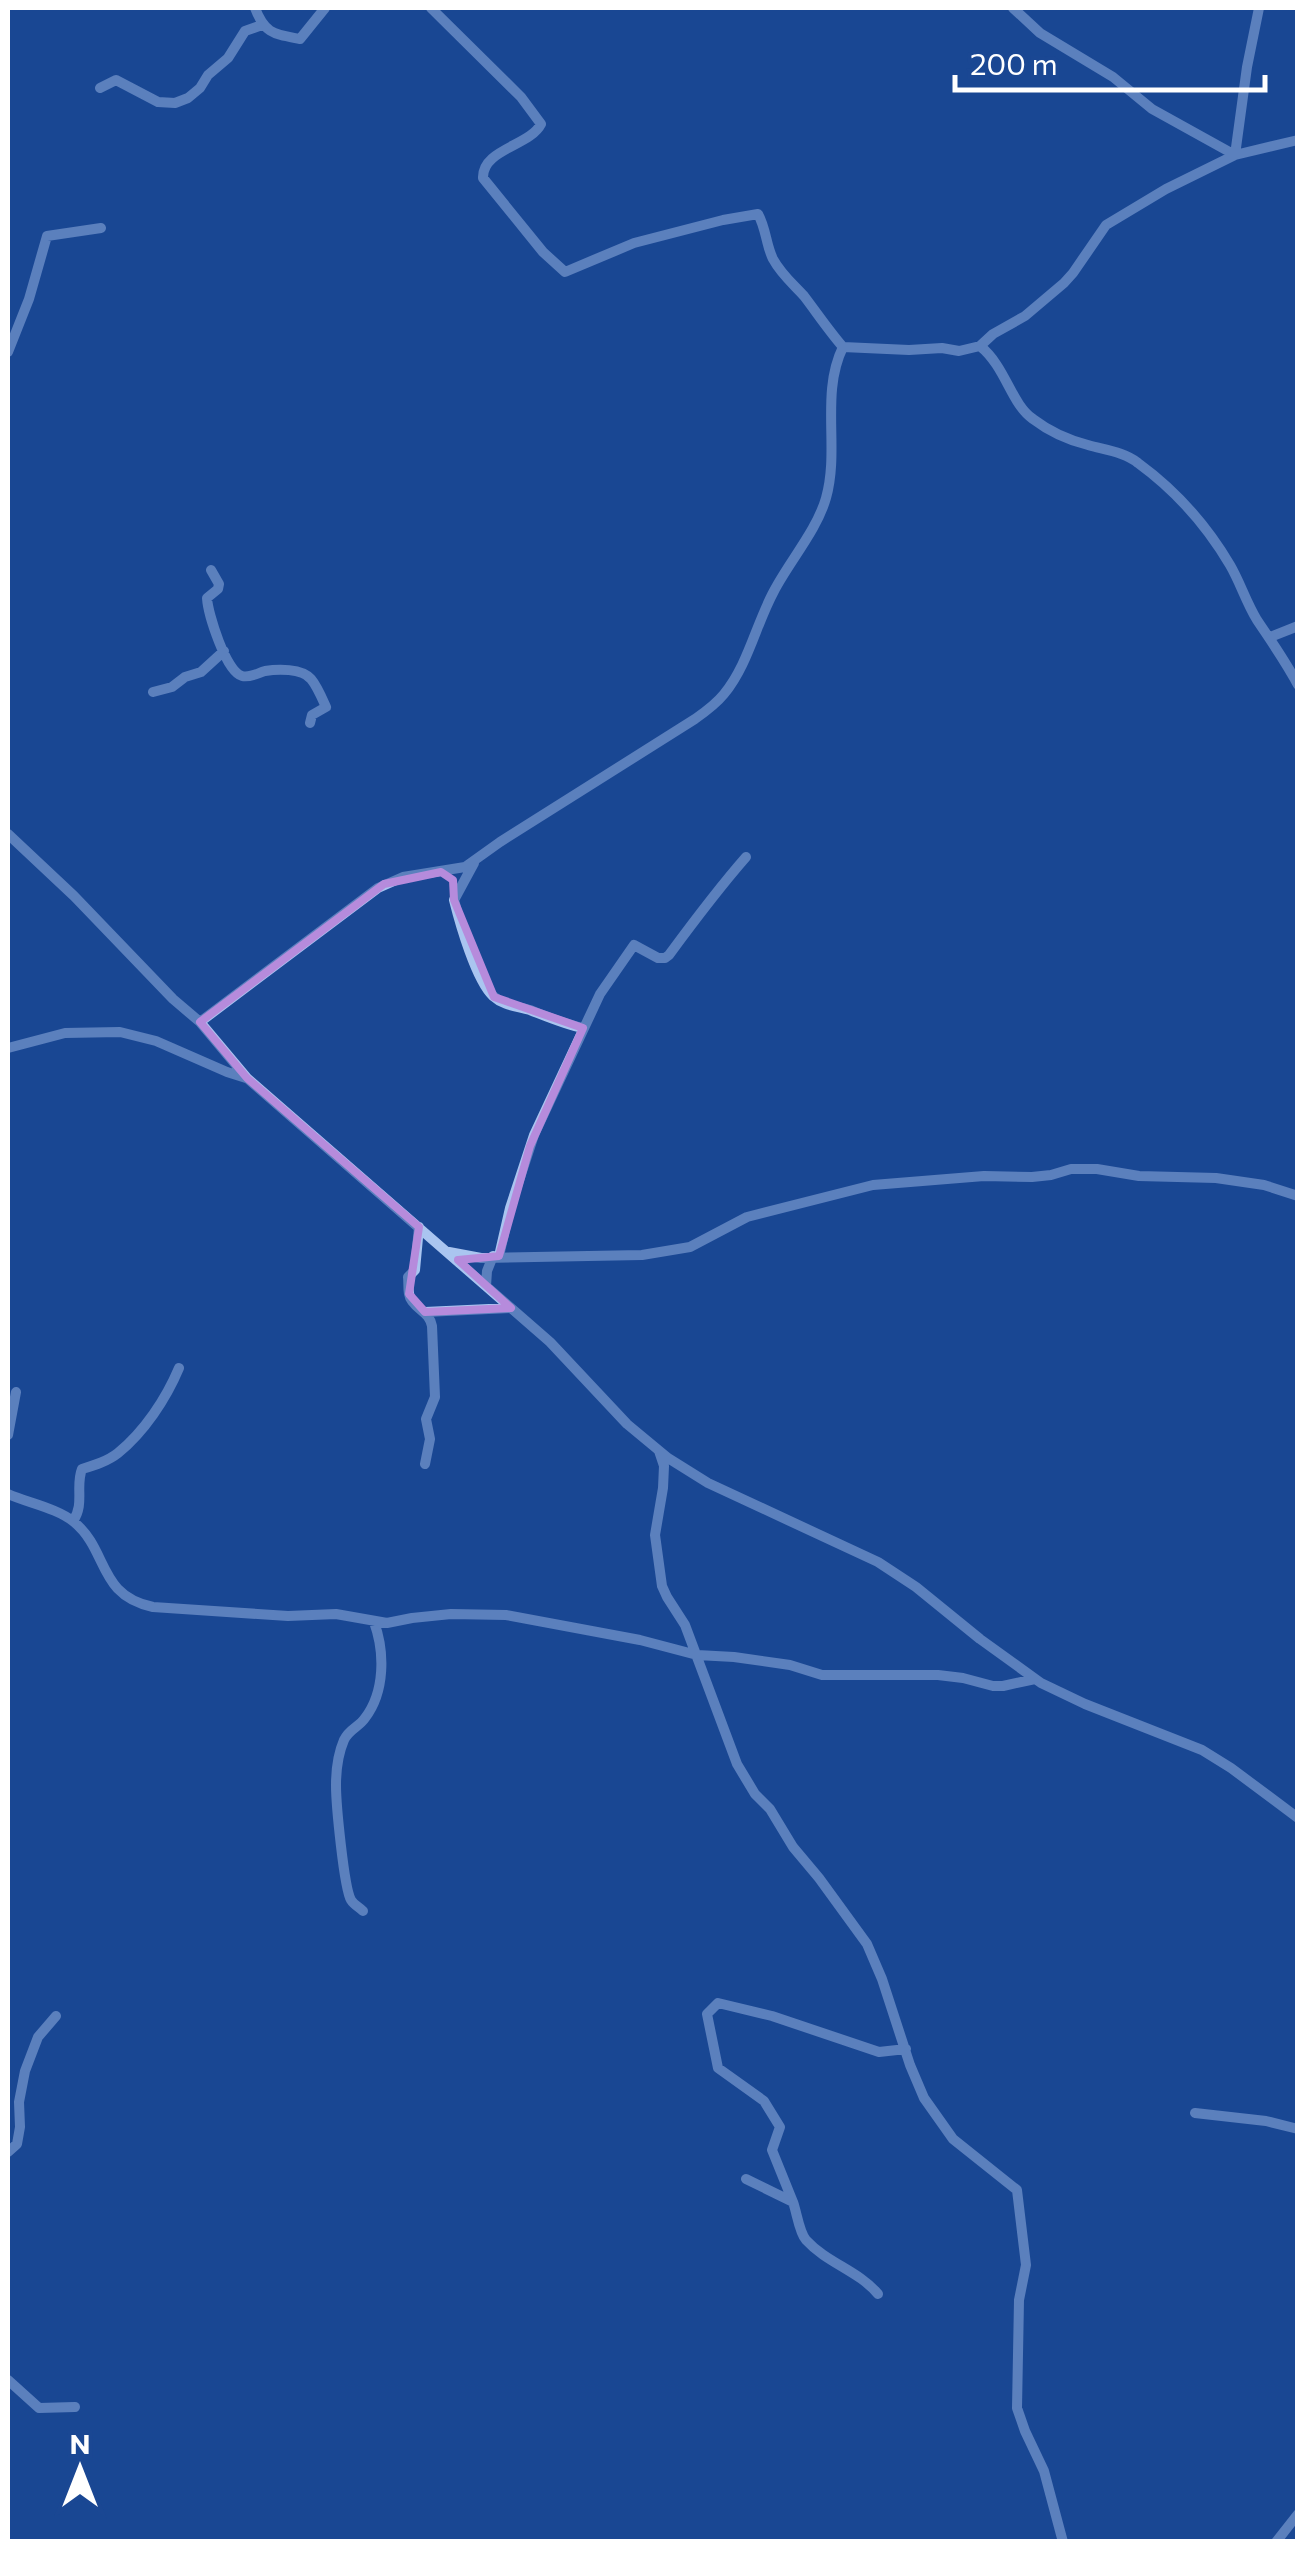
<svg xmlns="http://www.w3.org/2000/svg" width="1305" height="2549" viewBox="0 0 1305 2549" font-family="Commissioner,sans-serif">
	<rect width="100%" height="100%" fill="#1a4793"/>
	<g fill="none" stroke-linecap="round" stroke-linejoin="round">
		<!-- street -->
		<path stroke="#aac5f0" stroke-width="10" d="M255 8C265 34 274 34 300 39L325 8
			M431 8 521 97 541 124C530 146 482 149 483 178L543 252 565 272 634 243 723 220 758 214C766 228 766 245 773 259 781 274 793 284 804 296 817 313 829 331 843 347L909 350 942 348 959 351 980 346 993 334 1025 316 1064 283 1073 273 1106 225 1166 189 1235 155 1298 140
			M1013 8 1040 33 1113 77 1152 109 1235 155 1247 67 1259 8
			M100 88 116 80 158 102 175 103 188 98 200 88 208 75 228 58 245 31 262 25
			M980 346C1006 367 1011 404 1033 419 1050 432 1068 440 1088 445 1105 450 1124 452 1138 463 1175 490 1207 526 1230 565 1240 582 1246 602 1257 620 1271 641 1286 662 1298 685
			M8 352 29 299 47 236 101 228
			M211 570 219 584 218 589 207 598C208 614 226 672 242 676 250 678 258 673 265 671 277 669 302 668 311 679 317 686 322 698 326 707L312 715 310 723
			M1270 637 1298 626
			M153 692 172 687 185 677 201 672 224 651
			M8 834 74 896 173 999 200 1022 247 1078 550 1342 627 1424 668 1458 708 1483 878 1562 916 1587 980 1639 1041 1683 1085 1704 1202 1750 1231 1768 1298 1818
			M474 863 454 900C460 924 476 980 493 996 504 1006 517 1006 530 1010 548 1017 564 1024 583 1028
			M200 1022 378 888 403 877 465 867 500 842 695 719C705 712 716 704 724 694 748 665 756 624 774 591 789 562 817 530 826 498 840 449 820 394 843 347
			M8 1048 65 1033 120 1032 156 1041 227 1072 246 1078
			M419 1227 415 1270 408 1277C409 1285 407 1295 412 1301 420 1312 429 1312 432 1326L435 1397 426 1419 430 1439 425 1464
			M449 1252 481 1258 642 1255 690 1247 747 1217 873 1185 984 1176 1032 1177 1051 1175 1071 1169H1097L1139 1176 1216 1178 1264 1185 1298 1196
			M499 1256 510 1208 534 1135 600 994 634 945 658 958H665L669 955C694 921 718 889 746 857
			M486 1286 487 1271 493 1256
			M425 1312 511 1308
			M8 1435 16 1392
			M659 1451 664 1466 663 1488 655 1535 662 1586 667 1597 685 1625 737 1764 755 1794 770 1809 793 1847 819 1878 867 1944 882 1979 910 2065 924 2098 953 2139 1017 2190 1026 2265 1019 2300 1017 2408 1025 2431 1044 2471 1063 2542
			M8 1494C28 1503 57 1508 74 1522 109 1551 97 1595 153 1607L288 1616 336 1614 387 1623 412 1618 451 1614 506 1615 640 1640 697 1655 734 1657 790 1665 822 1675H938L963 1678 993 1686H1003L1035 1679
			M73 1521C85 1504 75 1486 82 1469 95 1465 108 1461 118 1453 144 1432 166 1399 179 1368
			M363 1911C359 1907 354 1905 351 1900 344 1888 336 1804 336 1785 336 1770 338 1754 344 1740 349 1729 359 1727 365 1718 385 1692 385 1652 374 1622
			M1195 2113 1266 2121 1298 2129
			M8 2152 17 2144 20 2127 19 2102 25 2071 38 2037 56 2016
			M746 2179 793 2202C797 2213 799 2232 806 2240 827 2263 859 2271 878 2294
			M793 2202 772 2150 780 2127 764 2101 718 2068 707 2014 718 2003 772 2016 879 2052 906 2049
			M8 2380 39 2408 75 2407
			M1276 2542 1298 2514"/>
	</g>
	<!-- marked area -->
	<path d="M0 0H1305V2549H0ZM441 872 453 880 454 900 494 997 583 1028 530 1146 499 1256 458 1260 511 1308 425 1312 409 1294 419 1227 247 1078 200 1022 384 884Z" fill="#1a4793" fill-opacity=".55" fill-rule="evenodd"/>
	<path fill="none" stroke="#b68bdc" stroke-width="8" stroke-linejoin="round" d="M441 872 453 880 454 900 494 997 583 1028 530 1146 499 1256 458 1260 511 1308 425 1312 409 1294 419 1227 247 1078 200 1022 384 884Z"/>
	<!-- border -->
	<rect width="1305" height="2549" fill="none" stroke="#ffffff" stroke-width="20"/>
	<!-- north arrow -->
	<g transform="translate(80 2469)" stroke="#1a4793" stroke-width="8" paint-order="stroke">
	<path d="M0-8L18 38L0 25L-18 38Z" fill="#ffffff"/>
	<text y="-15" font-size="28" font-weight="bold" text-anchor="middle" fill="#ffffff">N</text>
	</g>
	<!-- scale -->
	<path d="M955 75v15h310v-15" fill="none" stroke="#ffffff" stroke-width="5"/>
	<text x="970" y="75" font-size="30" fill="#ffffff" stroke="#1a4793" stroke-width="8" paint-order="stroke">200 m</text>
</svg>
